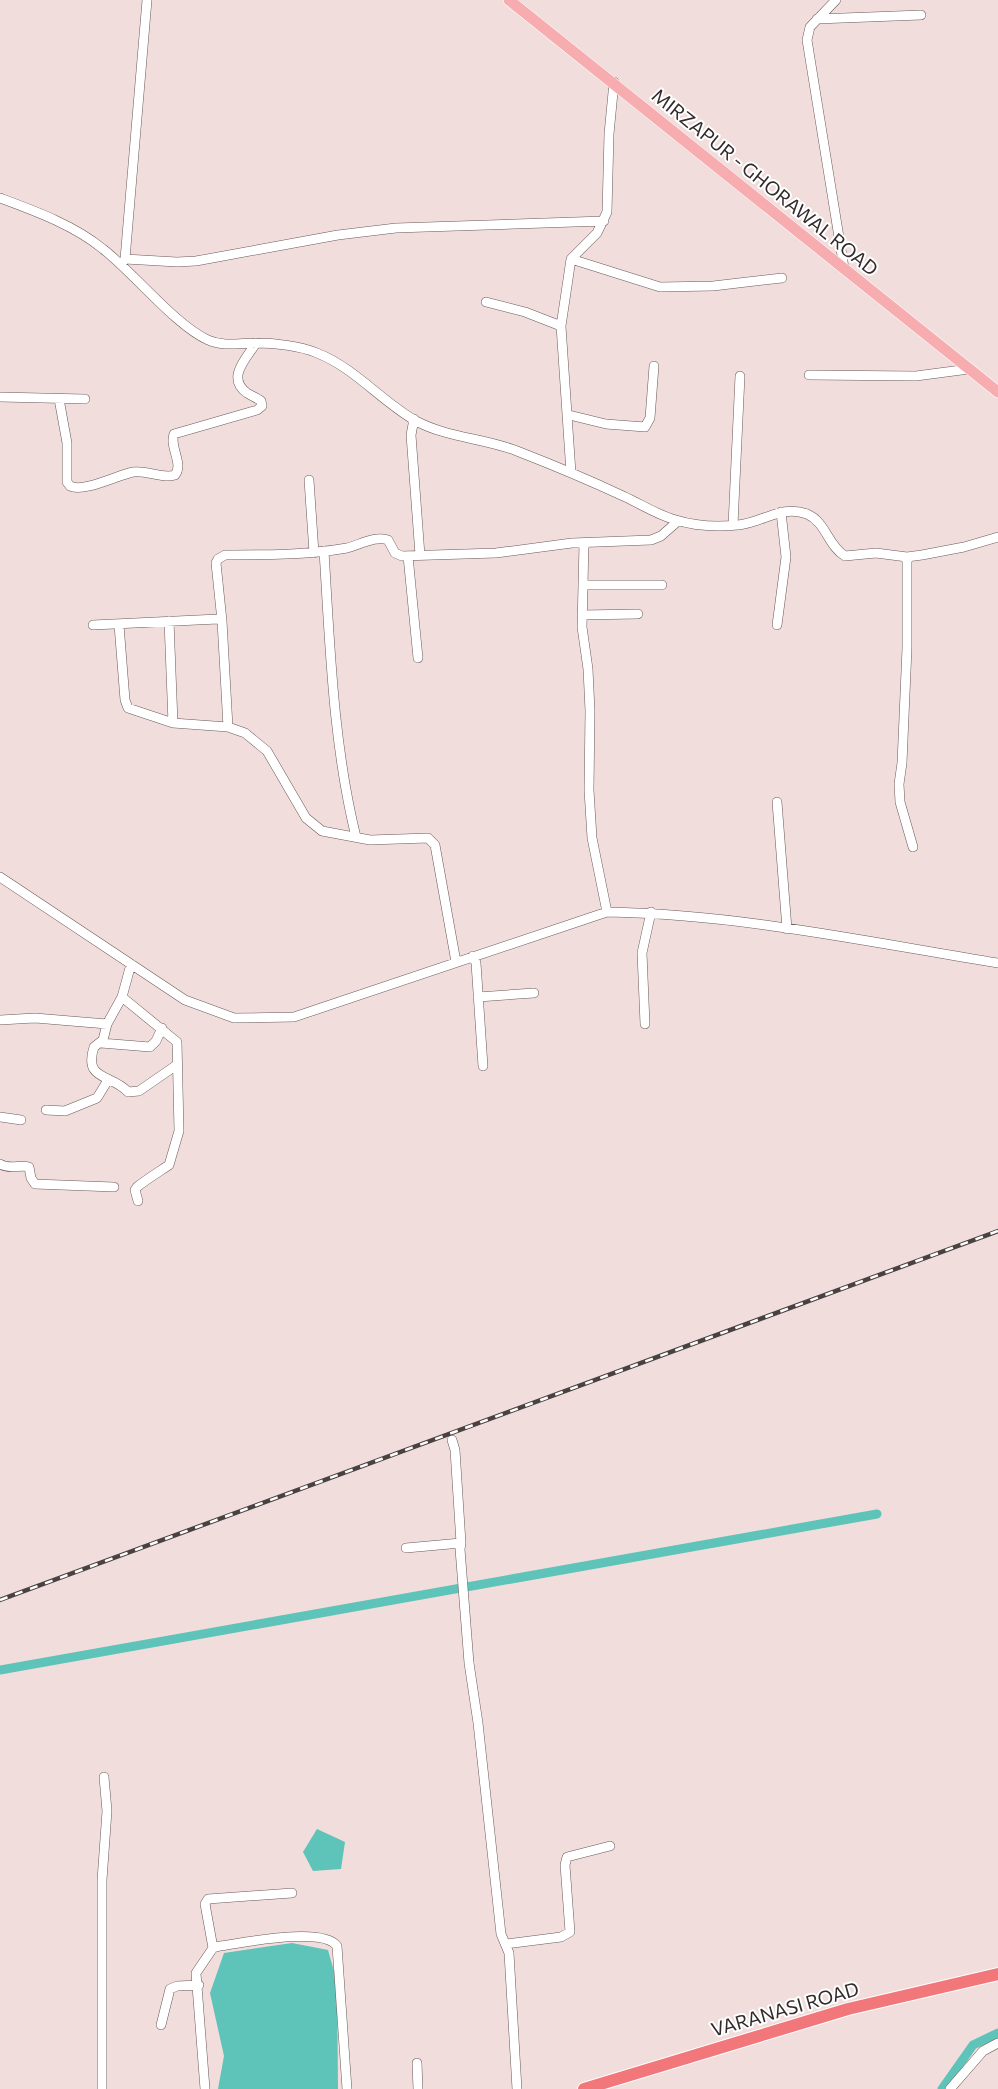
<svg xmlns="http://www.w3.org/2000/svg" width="998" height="2089" viewBox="0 0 998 2089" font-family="Commissioner,sans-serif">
	<rect width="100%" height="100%" fill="#f0dddc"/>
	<!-- water -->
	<path fill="#5ec3b8" d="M317 1829 345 1842 341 1869 313 1871 303 1852Z
		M292 1943 328 1950 337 1982 338 2089H218L224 2056 210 1993 224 1953Z"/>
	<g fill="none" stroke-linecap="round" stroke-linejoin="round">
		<!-- canal -->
		<path stroke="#5ec3b8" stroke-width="9" d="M0 1670 877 1514
			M942 2089 973 2045 998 2033"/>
		<defs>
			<path id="minor" d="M836 0 810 27 807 40 844 268
				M817 19 921 15
				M0 198C35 211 74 225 103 249 134 273 175 325 208 340 224 347 240 343 256 343 275 343 300 346 317 353 355 368 381 401 416 421 448 438 484 438 517 451 553 465 589 480 623 496 641 504 657 515 676 520 695 526 717 527 738 525 762 523 782 504 807 514 826 522 828 546 845 556L876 553 907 557 922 555 964 547 998 537
				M125 259 177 262 196 261 338 235 396 228 604 221
				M571 259 660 287 713 286 782 278
				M122 263 125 259 147 0
				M486 302 525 312 561 326
				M809 375 916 376 969 369
				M0 397 85 399
				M59 399 67 443V482L70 486C83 493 118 475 133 472 147 470 162 479 175 475 184 464 169 447 174 434L257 410 262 406 261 401C257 398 252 396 247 393 226 378 246 359 256 343
				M569 415 606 424 645 427 650 418 654 366
				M414 419 411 435 420 555
				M571 473 561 326 571 259 597 233 607 212 609 134 614 82
				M309 480 314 553
				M733 525 740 376
				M584 543 582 627 588 669 590 711 589 790 592 838 607 912
				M324 551C330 646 333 744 356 837
				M408 556 418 658
				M907 557V648L902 763 899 784 900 802 913 847
				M584 585H662
				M582 615 638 614
				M169 621 173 723
				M222 621 216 563 218 559 225 555C265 555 307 555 347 548 359 545 377 535 388 540L395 553 402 556 496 553 572 543 651 540 661 536 678 521
				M93 625 218 619 222 621 228 727
				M119 625 125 700 128 708 173 723 228 727 245 733 267 751 306 818 322 831 370 840 428 838 435 845 456 962
				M777 625 786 557 781 512
				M777 802 787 929
				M0 877 185 1000 234 1018 294 1017 607 912C738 914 869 942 998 963
				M473 956 476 963 483 1066
				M122 997 177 1042 179 1131 169 1165C157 1173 147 1179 137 1187L135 1190 138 1201
				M478 997 534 993
				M0 1020 35 1018 107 1024 122 997 131 964
				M107 1024 103 1040 94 1047C83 1081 112 1074 128 1092L139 1091 178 1064
				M645 1024 642 953 651 912
				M101 1043 150 1047 156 1041 162 1028
				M46 1110 65 1111 97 1098 108 1080
				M0 1117 21 1120
				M0 1164C10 1170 20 1164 29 1167L31 1178 35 1184 114 1187
				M452 1440 455 1450 461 1543 460 1549 469 1663 478 1723 501 1934 509 1953 517 2089
				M406 1548 461 1543
				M506 1944 561 1937 570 1932 565 1865 567 1857 610 1846
				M213 1948 205 1904 208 1899 292 1893
				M161 2025 170 1989 177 1986 199 1985
				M417 2063 418 2089
				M102 2089V1880L107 1811 104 1777
				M205 2089 196 1973 213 1948 220 1946C243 1943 323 1926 337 1946L347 2089
				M950 2089 983 2051 998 2043"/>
			<path id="major" d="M509 0 998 392"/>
			<path id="highway" d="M584 2089 848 2009 998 1974"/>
		</defs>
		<!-- minor casing -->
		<use href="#minor" stroke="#6a5a59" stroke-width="10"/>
		<!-- major casing -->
		<use href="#major" stroke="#fff" stroke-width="12"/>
		<!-- highway casing -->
		<use href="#highway" stroke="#fff" stroke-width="14"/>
		<!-- minor -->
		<use href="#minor" stroke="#fff" stroke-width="9"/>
		<!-- major -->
		<use href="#major" stroke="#f7adb0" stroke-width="11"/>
		<!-- highway -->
		<use href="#highway" stroke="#f2777b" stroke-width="12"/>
		<defs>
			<path id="rail" d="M0 1600 998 1231"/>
		</defs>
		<!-- rail casing -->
		<use href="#rail" stroke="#4a4141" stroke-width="4.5"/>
		<!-- rail -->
		<use href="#rail" stroke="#fff" stroke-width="2.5" stroke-dasharray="8" stroke-linecap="butt"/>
	</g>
	<g text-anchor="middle" stroke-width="4" stroke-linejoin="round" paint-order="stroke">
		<!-- street labels -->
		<g font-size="19" fill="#332b2b" stroke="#fff">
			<text transform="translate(765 182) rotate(39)" y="7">MIRZAPUR - GHORAWAL ROAD</text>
			<text transform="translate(785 2009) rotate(-16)" y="7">VARANASI ROAD</text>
		</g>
	</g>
</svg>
